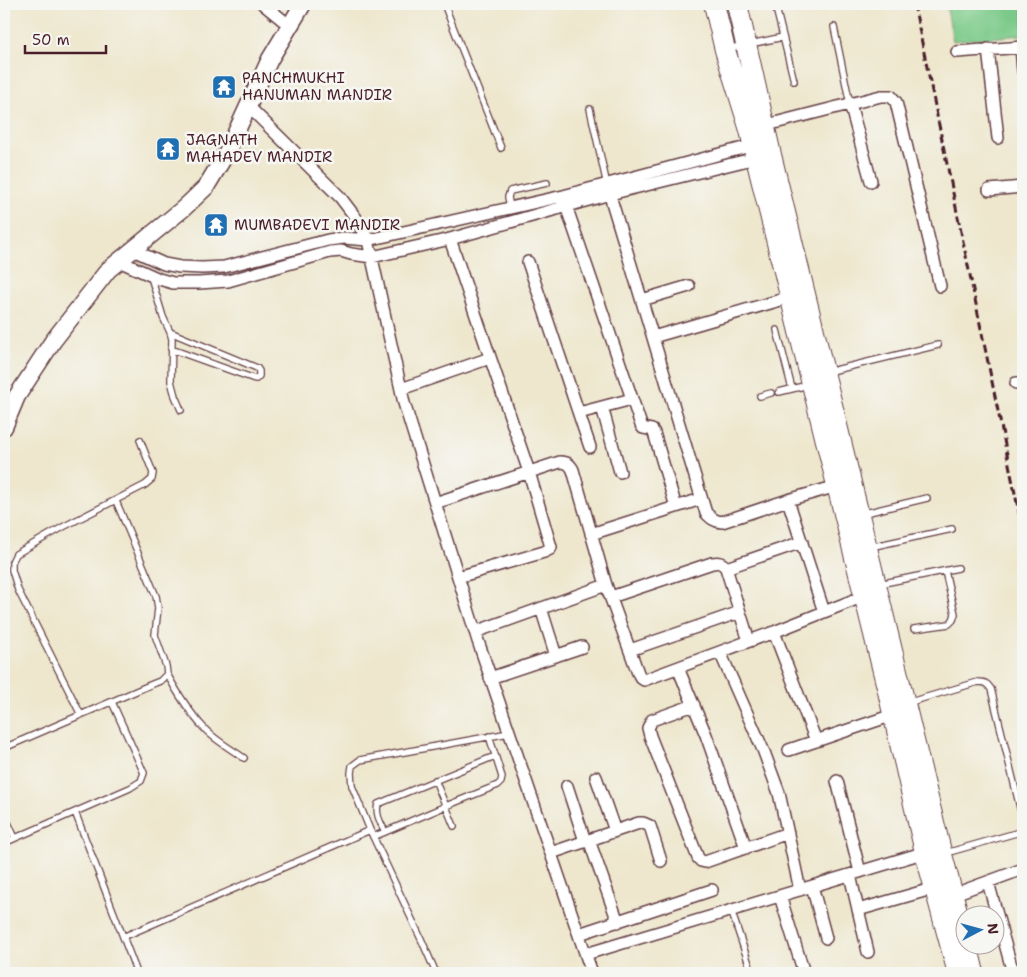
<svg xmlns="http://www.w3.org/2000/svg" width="1027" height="977" viewBox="0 0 1027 977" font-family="'Shantell Sans',sans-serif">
	<rect width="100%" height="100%" fill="#f6f6f2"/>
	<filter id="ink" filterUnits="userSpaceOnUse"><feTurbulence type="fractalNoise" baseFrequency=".02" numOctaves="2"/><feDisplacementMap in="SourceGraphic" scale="10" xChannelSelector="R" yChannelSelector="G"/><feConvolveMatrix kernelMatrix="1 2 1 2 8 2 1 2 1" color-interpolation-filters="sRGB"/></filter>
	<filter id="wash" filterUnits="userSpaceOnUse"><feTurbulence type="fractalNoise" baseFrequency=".0096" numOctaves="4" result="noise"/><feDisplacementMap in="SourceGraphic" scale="20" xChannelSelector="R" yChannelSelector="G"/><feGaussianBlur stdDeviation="1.12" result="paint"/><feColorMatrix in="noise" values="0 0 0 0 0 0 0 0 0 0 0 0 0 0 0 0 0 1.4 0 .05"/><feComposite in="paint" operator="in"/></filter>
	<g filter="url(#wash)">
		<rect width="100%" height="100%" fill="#eee7cd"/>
		<!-- park -->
		<path fill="#7cca89" stroke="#63745a" d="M946 4H1023V35L953 41Z"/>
	</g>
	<g filter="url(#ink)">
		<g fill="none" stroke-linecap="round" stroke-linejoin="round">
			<defs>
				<path id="lane" d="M444 4 501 148
					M775 4 794 81
					M834 27 850 104
					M727 49 783 37
					M590 109 607 185
					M510 208 508 197 510 191 547 183
					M151 277 163 317 170 332 172 339 171 381 175 396 181 410
					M777 330 792 389
					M170 332 257 368 259 371V376L256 379 252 378 171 349
					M827 372 938 345
					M779 392 808 385
					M760 396 771 393
					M861 514 927 498
					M870 547 952 529
					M879 584 958 568
					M914 629 949 624 953 620 955 614 945 571
					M167 674C177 692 188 711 203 727 213 739 231 749 244 758
					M907 703 978 682C985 682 987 683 991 689L1023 820
					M81 715 18 590 12 570V562L16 554 63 527 145 485 152 479 153 473 140 440
					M4 748 150 685 160 681 167 674 166 666 155 635 158 608 156 596 116 501
					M435 780 454 826
					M75 812 137 973
					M4 814 15 838
					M385 832C381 823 375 814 378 804L495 756
					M373 837 446 806 498 785 501 782 502 777 489 736
					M4 843 130 788 141 781 144 773 112 702
					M946 853 1023 831
					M731 910 752 973
					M123 937 370 830
					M436 973 422 941 370 830 352 786 351 773 352 766 360 760 509 733"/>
				<path id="street" d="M263 4 290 26
					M1021 47 1023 71
					M988 49 998 138
					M957 52 1023 47
					M850 104 871 181
					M248 106 340 197 356 218 368 240 404 403 478 641 592 973
					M759 127 881 96H891L896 102 940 286
					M608 189 706 513C711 518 714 521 722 522L788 500 837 486
					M989 190 1023 187
					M564 200 641 425 643 428 652 430 654 433 676 507
					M450 239 529 472 551 547 550 549 544 552 458 577
					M133 250 164 264 180 267 202 268 224 267 328 240 344 238 368 240 563 196 758 144
					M119 261 159 279 173 283H199L228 281 330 252 341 251 351 254 372 257 450 239 610 194 760 157
					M528 262 590 447
					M1023 263V270
					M642 300 689 286
					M653 337 791 297
					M1016 383H1023
					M401 389 490 358
					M602 407 620 472
					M579 413 632 399
					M788 500 824 612
					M435 503 560 462C567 462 570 464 573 470L606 585 638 673 641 678 644 680 774 632 869 594
					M591 534 701 499
					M726 568 802 542
					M611 597 712 563C718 562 722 562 726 568L749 641
					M541 608 556 656
					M475 632 606 585
					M774 632 816 741
					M630 650 740 612
					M720 652 764 752 779 793 800 890
					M678 668 706 735 746 848
					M490 678 582 647
					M694 705 652 720 648 728 650 736 698 858 701 861 705 862 788 833
					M789 750 893 715
					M596 777 615 831
					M837 781 860 872
					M567 786 585 841
					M589 840 618 922
					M551 853 639 823H643L650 826 661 861
					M850 875 868 952
					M988 882 1013 973
					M812 886 826 938
					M780 896 804 973
					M949 896 1023 869
					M858 910 935 888
					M579 934 712 890
					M586 954 929 851"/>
				<path id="secondary" d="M4 427 17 396 53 341 108 270 184 208 206 187 227 152 270 59 303 4"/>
				<path id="highway" d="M714 4 725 50 750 130 756 158 887 687 925 852 958 973
					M737 4 771 155 940 847 964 937
					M967 944 974 973"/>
			</defs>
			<!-- lane casing -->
			<use href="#lane" stroke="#633d43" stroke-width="8"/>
			<!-- street casing -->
			<use href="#street" stroke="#633d43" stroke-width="14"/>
			<!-- secondary casing -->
			<use href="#secondary" stroke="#633d43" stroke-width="19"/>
			<!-- highway casing -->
			<use href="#highway" stroke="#633d43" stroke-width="22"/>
			<!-- lane -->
			<use href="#lane" stroke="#fff" stroke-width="5.5"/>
			<!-- street -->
			<use href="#street" stroke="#fff" stroke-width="11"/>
			<!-- secondary -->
			<use href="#secondary" stroke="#fff" stroke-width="16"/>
			<!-- highway -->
			<use href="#highway" stroke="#fff" stroke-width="20"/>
			<!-- rail -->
			<path stroke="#4a1f2b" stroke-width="3" stroke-dasharray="8 4" stroke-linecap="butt" d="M914 4 1023 532"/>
		</g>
	</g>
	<!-- icons -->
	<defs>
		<symbol id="temple-square" viewBox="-11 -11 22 22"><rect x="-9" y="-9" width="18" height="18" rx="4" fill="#1f6fb2" stroke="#f6f6f2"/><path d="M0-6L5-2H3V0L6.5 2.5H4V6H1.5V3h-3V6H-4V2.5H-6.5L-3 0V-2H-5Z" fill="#fff"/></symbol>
	</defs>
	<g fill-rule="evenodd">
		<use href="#temple-square" x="210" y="73" width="28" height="28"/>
		<use href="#temple-square" x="154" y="135" width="28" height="28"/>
		<use href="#temple-square" x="202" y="211" width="28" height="28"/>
	</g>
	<g text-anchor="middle" stroke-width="5" stroke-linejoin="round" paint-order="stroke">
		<!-- poi labels -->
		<g font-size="15" fill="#4a1f2b" stroke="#f6f6f2" text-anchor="start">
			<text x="242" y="83">PANCHMUKHI<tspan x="242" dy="17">HANUMAN MANDIR</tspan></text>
			<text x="186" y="145">JAGNATH<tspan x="186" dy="17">MAHADEV MANDIR</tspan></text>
			<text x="234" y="230">MUMBADEVI MANDIR</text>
		</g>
	</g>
	<!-- margin -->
	<rect width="1027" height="977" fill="none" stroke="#f6f6f2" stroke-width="20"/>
	<!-- north arrow -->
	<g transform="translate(980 930) rotate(84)"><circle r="24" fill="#f6f6f2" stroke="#b1a0a2"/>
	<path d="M0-4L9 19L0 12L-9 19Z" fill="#1f6fb2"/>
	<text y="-8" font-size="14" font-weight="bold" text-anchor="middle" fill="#4a1f2b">N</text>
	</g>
	<!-- scale -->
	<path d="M25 45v8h81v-8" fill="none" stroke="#4a1f2b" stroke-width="2.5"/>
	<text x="32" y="45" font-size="15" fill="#4a1f2b" stroke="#f6f6f2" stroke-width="4" paint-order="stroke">50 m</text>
</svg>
